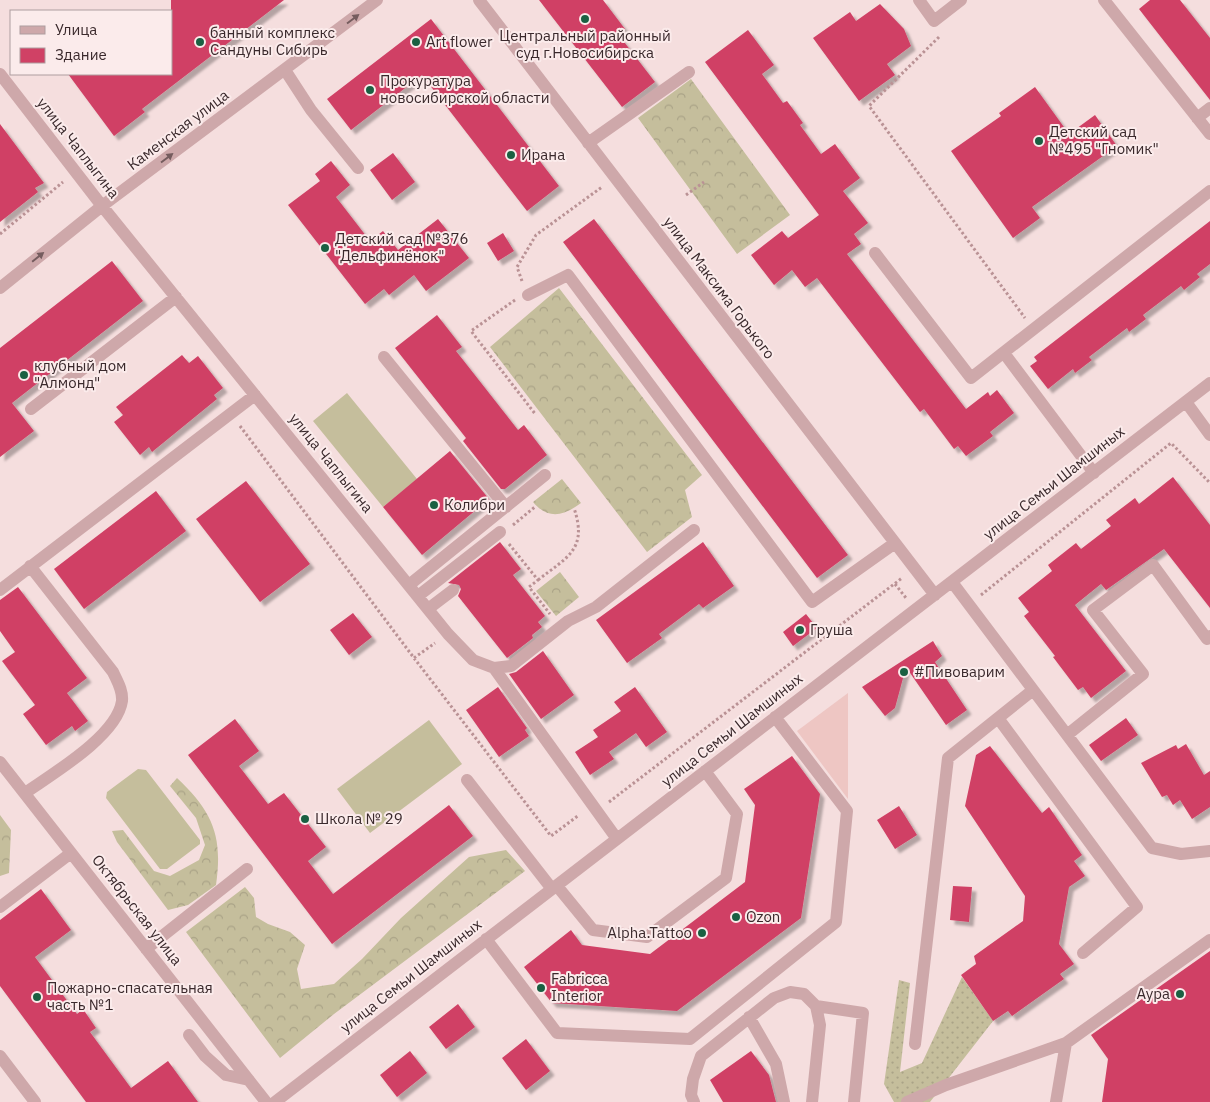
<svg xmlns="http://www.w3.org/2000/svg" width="1210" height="1102" viewBox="0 0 1210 1102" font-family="'IBM Plex Sans',sans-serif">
	<defs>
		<pattern id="grass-dots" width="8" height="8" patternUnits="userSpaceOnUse" patternTransform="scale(1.25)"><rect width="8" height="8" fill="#c5be9c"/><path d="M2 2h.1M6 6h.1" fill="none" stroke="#aaa387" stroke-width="1.8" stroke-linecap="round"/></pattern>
		<pattern id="forest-crowns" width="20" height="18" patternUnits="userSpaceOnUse" patternTransform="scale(1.25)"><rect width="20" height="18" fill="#c5be9c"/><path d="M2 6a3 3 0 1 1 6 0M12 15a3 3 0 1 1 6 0" fill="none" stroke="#aaa387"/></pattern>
		<filter id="shadow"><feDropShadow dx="4.5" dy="4.5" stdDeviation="1" flood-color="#0004"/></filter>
	</defs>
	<rect width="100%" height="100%" fill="#f5dede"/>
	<!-- grass -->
	<path fill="url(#grass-dots)" d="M962 977 993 1021 930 1102H894L884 1084 899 980 910 983 900 1072 922 1063Z"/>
	<!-- forest -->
	<path fill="url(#forest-crowns)" d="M691 79 790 215 737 254 638 118Z
		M559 288 702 475 685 490 692 517 647 552 490 347Z
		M562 479 581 503C564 516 548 520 533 502Z
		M560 572 579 597 556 616 536 591Z
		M177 778C213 812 223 836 216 885L188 905 168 910 117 842 112 831 123 830 154 871 170 876 199 860 205 845 196 818 170 786Z
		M0 815 11 830 9 873 0 876Z
		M506 850 525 871 334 1014 280 1058 186 932 245 887 254 898 256 917 268 924 290 932 305 945 297 969 301 989 334 984 362 959 401 918 469 857Z"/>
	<!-- pitch -->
	<path fill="#c5be9c" d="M347 393 417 479 383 507 313 421Z
		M429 720 462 764 370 833 337 789Z
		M138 769 146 770 200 840V844L167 869H160L106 798 107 792Z"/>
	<!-- plaza -->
	<path fill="#eec6c3" d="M848 693V799L797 731Z"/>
	<!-- building -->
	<path fill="#d04165" filter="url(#shadow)" d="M171 0H284L142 109 145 112 114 136 68 74H171Z
		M539 0H603L625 29 618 34 655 82 622 107Z
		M1150 0H1180L1210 38V100L1139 9Z
		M880 4 904 29 911 46 887 64 895 75 859 101 813 38 850 12 856 21Z
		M431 19 559 186 527 211 422 75 351 130 327 99Z
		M748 30 774 65 762 74 783 103 787 101 803 123 800 125 821 154 835 144 860 178 843 191 868 223 854 234 861 244 847 254 966 409 988 392 990 396 997 390 1014 413 990 432 993 436 966 456 958 446 954 449 924 409 920 412 817 278 805 287 792 270 774 285 751 255 782 231 788 238 819 215 705 62Z
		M1035 87 1069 134 1095 115 1117 146 1032 207 1040 218 1013 238 951 151 1001 116 999 113Z
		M0 124 44 183 35 188 38 192 0 222Z
		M393 153 415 182 392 200 370 170Z
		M331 161 350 185 336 197 370 241 383 231 398 250 438 219 469 258 426 291 414 275 389 295 384 289 365 304 288 205 320 181 315 174Z
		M594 219 848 555 817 578 563 242Z
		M1210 221V264L1197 274 1200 277 1184 290 1181 286 1143 315 1146 319 1129 332 1127 328 1089 357 1092 360 1075 373 1073 369 1048 389 1030 366 1037 361 1034 357Z
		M503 233 514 251 498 261 487 243Z
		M112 261 143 301 12 403 34 431 0 457V348Z
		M437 315 462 347 456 351 518 430 524 425 547 455 505 489H501L463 441 466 438 395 348Z
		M182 355 189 363 198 356 223 388 214 395 217 399 152 452 149 447 140 455 114 422 123 415 116 407Z
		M450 451 489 499 422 555 383 507Z
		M1173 477 1210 525V608L1164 549 1106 590 1101 584 1075 605 1126 671 1091 698 1083 687 1078 690 1053 657 1055 656 1024 616 1029 612 1018 598 1052 571 1048 565 1076 543 1081 549 1111 526 1106 520 1135 498 1139 504Z
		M246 481 310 564 260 602 196 519Z
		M156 491 186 531 84 609 54 569Z
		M500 542 521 569 513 575 545 616 538 622 542 627 532 635 533 638 507 658 458 596 461 589 459 585 448 583Z
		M703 542 734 586 703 608 699 604 659 634 662 638 627 663 596 620Z
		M18 587 87 678 67 693 88 721 75 731 72 726 46 745 23 714 35 705 2 661 15 652 0 631V600Z
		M353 613 372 637 349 655 330 630Z
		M806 614 817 628 793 646 783 632Z
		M933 641 942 656 935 662 967 710 946 725 906 667 895 708 885 716 862 687Z
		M543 651 574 695 541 719 509 674 516 672Z
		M498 687 527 728 525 730 529 736 499 757 466 710Z
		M635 687 667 732 646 747 636 733 609 752 614 759 590 775 575 752 598 737 593 730 621 711 614 702Z
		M1126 718 1138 735 1101 761 1089 745Z
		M235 719 259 751 239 766 268 804 284 793 326 847 308 861 333 894 449 805 473 836 332 944 188 755Z
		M1186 744 1204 775 1210 771V807L1192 819 1180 800 1173 805 1167 795 1162 797 1141 763 1176 745 1178 749Z
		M990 746 1042 813 1049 807 1082 855 1074 861 1085 876 1069 887 1059 944 1074 964 1060 974 1064 979 1012 1016 1008 1011 993 1021 961 975 976 964 974 956 1023 921 1025 896 965 806 976 755Z
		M792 756 820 794 801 918 677 1011 552 1003 524 967 571 930 582 945 650 954 745 882 755 805 744 789Z
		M899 806 917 835 895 849 877 820Z
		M953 886 972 887 969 922 950 920Z
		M41 889 71 930 35 957 77 1014 83 1009 96 1028 90 1032 131 1088 168 1061 198 1102H86L0 986V920Z
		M1210 951V1102H1102L1108 1059 1091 1035Z
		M458 1004 475 1027 446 1049 429 1027Z
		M526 1039 550 1071 526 1090 502 1058Z
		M410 1051 427 1073 397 1097 380 1075Z
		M751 1051 769 1075 776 1102H723L710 1080Z"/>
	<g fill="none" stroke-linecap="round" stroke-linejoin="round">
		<!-- path -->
		<path stroke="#ba9295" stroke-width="3" stroke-dasharray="2.5 2.5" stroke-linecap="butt" d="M939 37 869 106 1025 318
			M686 195 704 182
			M0 234 63 182
			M522 281 517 267 536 235 602 187
			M515 300 471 331 536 415
			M240 426 414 658 435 643
			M513 525 536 506
			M509 544 538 580 529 587 550 614
			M538 580C567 557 588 550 574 508
			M895 584 906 598
			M981 595 1171 443 1210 483
			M414 658 551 836 579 815
			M609 802 902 578"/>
		<!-- minor -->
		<path stroke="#cea8aa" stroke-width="12" d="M479 0 935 595
			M919 0 934 21 961 0
			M1104 0 1210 134
			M285 70 311 110 358 168
			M0 74 102 206 448 634 473 660 494 668 511 666 568 621 596 607 694 530
			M1197 118 1210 108
			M588 143 689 72
			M875 253 971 378 1210 191
			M0 288 102 206 377 0
			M528 295 568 275 812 602 895 543
			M1004 353 1094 473
			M384 357 506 507
			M1186 402 1210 435
			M31 409 176 297
			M952 582 1152 848 1181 854 1210 851
			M409 585 545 475
			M0 590 255 395
			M418 596 500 532
			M428 609 453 590
			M494 668 617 839
			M998 718 1137 907 1083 953
			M1067 735 1143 674 1093 610 1153 565 1207 639 1210 636
			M0 762 266 1102
			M467 780 552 889
			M25 793C52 774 117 736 122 701 123 690 117 681 113 672L30 566
			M557 886 593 930 647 937 726 878 737 814 705 771
			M0 907 71 853
			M486 939 557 1033 690 1039 836 922 847 811 775 717
			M146 949 247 869
			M816 1006 863 1013 854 1102
			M749 1017 776 1064 784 1102
			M189 1035 205 1056 226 1075 249 1080
			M915 1044 948 758 1033 690
			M0 1056 35 1102
			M275 1102 1210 383
			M694 1102 691 1095 693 1079 701 1056 774 998 790 992 804 994 816 1006 820 1025 812 1102
			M907 1102 946 1085 1066 1043 1210 940
			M1056 1102 1066 1043"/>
	</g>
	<!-- one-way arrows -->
	<defs><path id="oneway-solid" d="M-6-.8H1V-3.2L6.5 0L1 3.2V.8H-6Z" transform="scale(1.25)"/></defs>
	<g fill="#755c5e">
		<use href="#oneway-solid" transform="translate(353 19) rotate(-37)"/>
		<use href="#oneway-solid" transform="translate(167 158) rotate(-37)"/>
		<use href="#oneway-solid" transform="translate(38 257) rotate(-39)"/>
	</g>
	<!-- markers -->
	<g fill="#1a6042" stroke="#fbebeb" stroke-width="2">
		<circle cx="585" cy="19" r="5"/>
		<circle cx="200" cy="42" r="5"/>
		<circle cx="416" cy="42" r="5"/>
		<circle cx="370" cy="90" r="5"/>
		<circle cx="1039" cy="141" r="5"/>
		<circle cx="511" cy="155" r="5"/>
		<circle cx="325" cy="248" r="5"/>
		<circle cx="24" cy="375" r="5"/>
		<circle cx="434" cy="505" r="5"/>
		<circle cx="800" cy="630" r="5"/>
		<circle cx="904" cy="672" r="5"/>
		<circle cx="305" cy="819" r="5"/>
		<circle cx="736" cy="917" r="5"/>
		<circle cx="702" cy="933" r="5"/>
		<circle cx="541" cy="988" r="5"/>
		<circle cx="1180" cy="994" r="5"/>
		<circle cx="37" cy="997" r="5"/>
	</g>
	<g text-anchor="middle" stroke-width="4" stroke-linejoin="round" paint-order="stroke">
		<!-- poi labels -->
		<g font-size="15" fill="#3a292c" stroke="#fbebeb" text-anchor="start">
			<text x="210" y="38">банный комплекс<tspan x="210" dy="17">Сандуны Сибирь</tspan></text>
			<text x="585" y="41" text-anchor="middle">Центральный районный<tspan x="585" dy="17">суд г.Новосибирска</tspan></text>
			<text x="426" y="47">Art flower</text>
			<text x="380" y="86">Прокуратура<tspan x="380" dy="17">новосибирской области</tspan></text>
			<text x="1049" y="137">Детский сад<tspan x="1049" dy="17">№495 "Гномик"</tspan></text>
			<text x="521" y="160">Ирана</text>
			<text x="335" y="244">Детский сад №376<tspan x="335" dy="17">"Дельфинёнок"</tspan></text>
			<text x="34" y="371">клубный дом<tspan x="34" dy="17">"Алмонд"</tspan></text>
			<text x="444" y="510">Колибри</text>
			<text x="810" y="635">Груша</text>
			<text x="914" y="677">#Пивоварим</text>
			<text x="315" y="824">Школа № 29</text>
			<text x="746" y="922">Ozon</text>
			<text x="692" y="938" text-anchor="end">Alpha.Tattoo</text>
			<text x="551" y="984">Fabricca<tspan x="551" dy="17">Interior</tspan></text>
			<text x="47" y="993">Пожарно-спасательная<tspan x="47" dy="17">часть №1</tspan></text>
			<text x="1170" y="999" text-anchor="end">Аура</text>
		</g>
		<!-- street labels -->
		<g font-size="15" fill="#3a292c" stroke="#fbebeb">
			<text transform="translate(178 130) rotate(-37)" y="5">Каменская улица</text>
			<text transform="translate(78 148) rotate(52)" y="5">улица Чаплыгина</text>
			<text transform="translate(719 288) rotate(53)" y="5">улица Максима Горького</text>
			<text transform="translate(331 463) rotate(51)" y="5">улица Чаплыгина</text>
			<text transform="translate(1054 483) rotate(-38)" y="5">улица Семьи Шамшиных</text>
			<text transform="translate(732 730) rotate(-38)" y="5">улица Семьи Шамшиных</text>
			<text transform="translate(137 910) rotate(52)" y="5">Октябрьская улица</text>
			<text transform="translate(411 976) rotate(-38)" y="5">улица Семьи Шамшиных</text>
		</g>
	</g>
	<!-- legend -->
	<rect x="10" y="10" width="162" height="65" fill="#fbebeb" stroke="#ae9d9f"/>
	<rect x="20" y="26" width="25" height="8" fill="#cea8aa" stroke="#ae9d9f"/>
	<text x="55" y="35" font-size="15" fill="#3a292c">Улица</text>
	<rect x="20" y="48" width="25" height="15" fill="#d04165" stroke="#ae9d9f"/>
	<text x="55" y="60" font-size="15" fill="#3a292c">Здание</text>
</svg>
